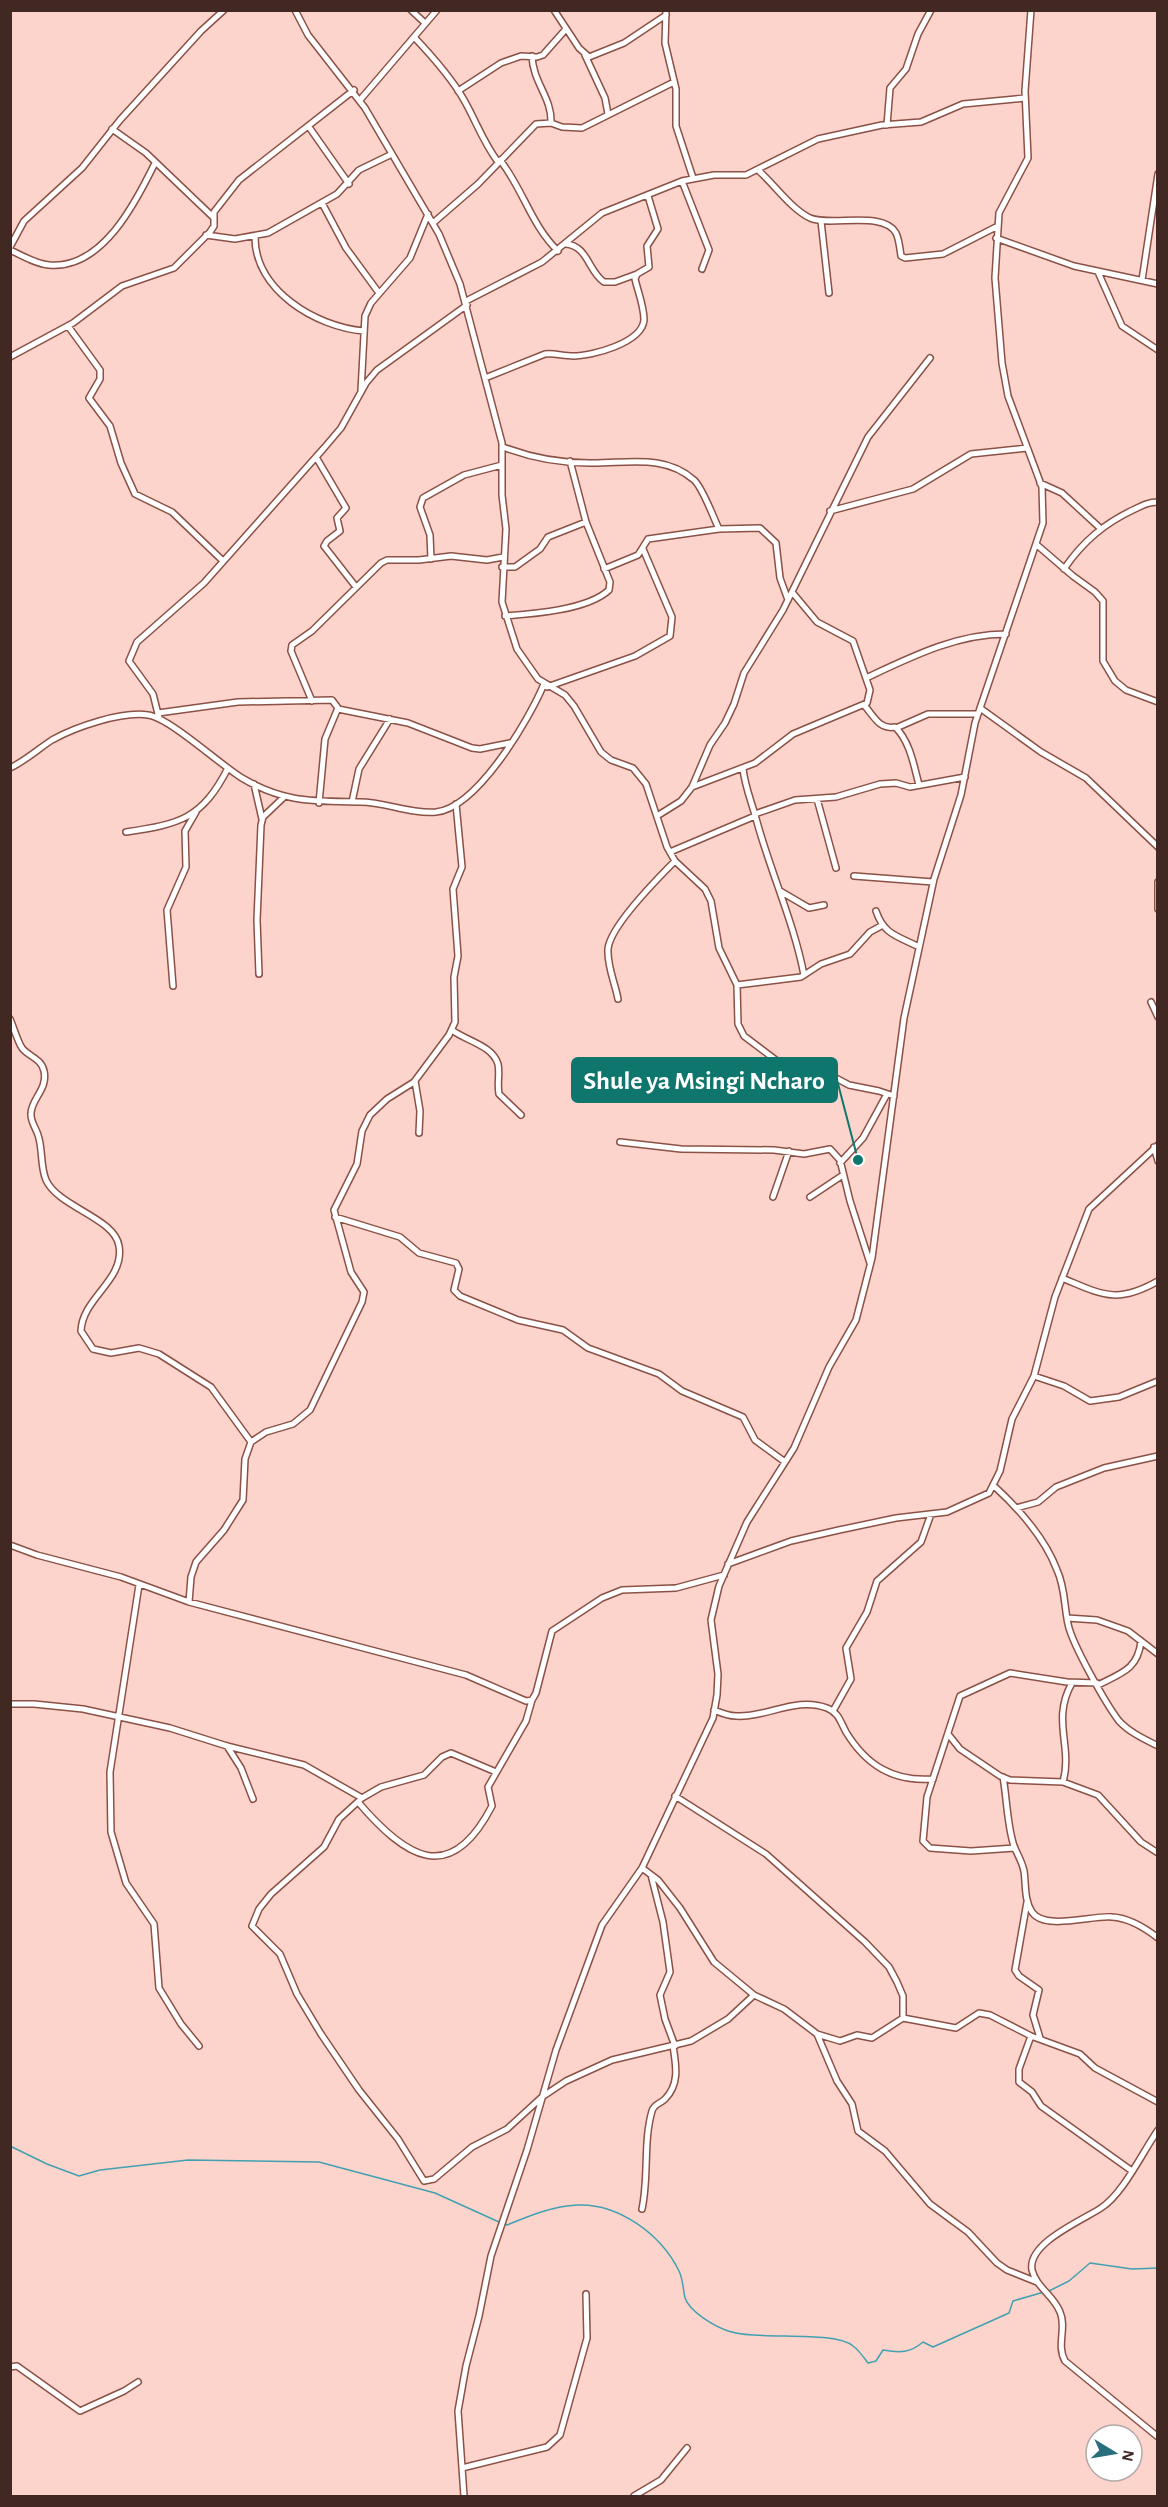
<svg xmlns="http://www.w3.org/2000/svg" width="1168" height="2507" viewBox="0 0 1168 2507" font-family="'Alegreya Sans',sans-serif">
	<rect width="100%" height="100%" fill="#fdd4cb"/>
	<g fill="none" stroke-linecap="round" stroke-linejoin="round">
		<!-- stream -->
		<path stroke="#41a1b2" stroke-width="1.5" d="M10 2146 47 2164 79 2176 100 2170 188 2160 319 2162 435 2193 499 2222
			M504 2224 507 2225C529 2216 553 2206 577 2205 618 2203 661 2234 679 2271 683 2279 683 2289 685 2298 690 2312 714 2326 728 2331 758 2341 834 2330 853 2346 859 2350 864 2358 868 2363L876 2361 883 2350C900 2353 910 2353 923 2342L933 2347 1009 2313 1013 2301 1044 2292
			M1049 2291 1069 2281 1090 2263 1132 2269 1158 2268"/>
		<defs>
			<path id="minor" d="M295 10 308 35 365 108 439 234 460 284 502 443V495L506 529 502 602 517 649 538 679 565 695 574 706 601 752 611 760 633 768 646 784 667 847 675 861 705 889 711 901 719 948 737 985 738 1024 744 1036 793 1073 815 1077 832 1076 849 1085 879 1091 894 1096
				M411 10 425 23
				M554 10 579 48 589 57 624 43 666 15
				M666 10 665 43 676 89V126L693 178
				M414 37C432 56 451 77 464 100 476 121 483 142 498 162
				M585 55 605 98 608 114
				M532 56C533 83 552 97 551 123
				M458 91 501 63 521 56 537 57 543 55 566 29
				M360 100 437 10
				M887 125 890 88 906 69 918 34 931 10
				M309 127 349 184
				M112 129 146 153 214 218
				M500 160C523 189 531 225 558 251
				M758 170C774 184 791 209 810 218 831 227 883 210 896 233 899 239 900 249 901 256L905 258 943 254 996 227
				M682 181 709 250 702 269
				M322 203 346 248 379 293
				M821 221 829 293
				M433 223 478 184 536 124 551 123 562 127 582 128 674 82
				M206 235 235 239 268 233 337 194 359 170 392 154
				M255 236C254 290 316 327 364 331
				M996 238 1074 266 1158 284
				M566 244C588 246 588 271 604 282H615L637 274
				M10 247 24 221 82 168 120 120 201 31 224 10
				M10 250C23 256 36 264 49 265 102 270 136 202 155 163
				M1098 272 1122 326 1158 350
				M1142 280 1158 174
				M466 301 542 262 602 213 682 181 714 175H746L818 139 882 125 921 122 963 104 1025 98
				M68 326 100 370V379L89 398 110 426 121 463 135 494 172 512 223 561
				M10 357 73 323 122 286 174 268 210 232 214 226V212L239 180 354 90
				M485 378 545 354C555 353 563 356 573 356 592 356 642 343 644 320 644 306 638 292 635 279L637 274 649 267 647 246 658 229 648 196
				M361 391 365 316 371 303 410 258 428 214
				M503 447C529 457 560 463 589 463 625 464 664 453 694 480 703 488 713 517 719 529
				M316 457 346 508 337 518 340 531 327 541 324 546 356 587
				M1040 483 1062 493 1100 528
				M830 511 913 489 971 454 1027 448
				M1037 545 1073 576 1095 592 1103 601V661L1115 681 1126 690 1158 702
				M431 559 430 535 420 507 423 498 464 475 502 465
				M502 567H515L540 549 548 537 586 522
				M604 569 638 555 648 539 719 529 760 528 776 543 780 578 788 600
				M1064 569C1083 541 1105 523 1135 509 1143 505 1149 502 1158 502
				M505 616C532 614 588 610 609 590L610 582 586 522 570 461
				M866 678C911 657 956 634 1006 634
				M547 687 635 656 670 636 672 617 643 549
				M312 701 291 651 292 645 312 631 381 563 387 560H419L451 556 487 560 503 557
				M864 705C874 716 879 730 895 727 910 741 914 766 919 785
				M980 708 1041 752 1086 778 1158 847
				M338 709 408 723 472 748 480 749 510 743
				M158 713 238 702 332 700 338 708 325 739 319 803
				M159 718 153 694 129 661 137 642 204 583 324 448 341 428 366 383 377 370 467 305
				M896 728 928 714H978
				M10 768C25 761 38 749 52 740 75 727 122 711 148 715 170 718 219 764 242 778 284 803 313 801 360 802 386 802 409 814 436 812 477 808 529 720 544 684
				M743 769C745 787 752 803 757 822 771 873 794 923 804 975
				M254 784 262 819
				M692 787 755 763 793 734 867 703 870 690 853 641 817 622 792 592
				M817 799 836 868
				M352 802 359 769 390 719
				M755 814 795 800 836 797 880 784 896 783 910 787 965 777
				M657 816 681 801 692 787 710 745 725 723 734 704 744 673 783 610 868 437 930 358
				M126 832C180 824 202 819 228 768
				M670 852 755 816
				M854 876 933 882
				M1158 882V909
				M780 891 809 908 824 905
				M876 911C884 935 898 936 919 947
				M259 974 257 920 261 825 263 817 284 797
				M737 985 801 977 821 964 850 954 870 932 881 926
				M173 986 167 910 186 867 185 831 196 812
				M618 999C615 983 607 966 608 949 610 926 658 878 675 861
				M1151 1002 1158 1017
				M10 1019C14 1028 17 1040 22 1048 29 1057 41 1058 44 1071 48 1089 32 1098 31 1113 30 1121 36 1128 38 1135 43 1149 40 1166 46 1180 58 1207 115 1218 119 1246 125 1280 82 1298 81 1331L93 1349 111 1353 139 1348 159 1354 211 1387 251 1442
				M452 1030C466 1041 492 1045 498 1064 500 1074 497 1084 499 1094L521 1115
				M415 1081 420 1111 419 1133
				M620 1142 681 1149 774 1150 804 1154 830 1149 840 1160 850 1201 870 1263
				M1154 1147 1158 1161
				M840 1163 863 1138 887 1094
				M773 1197 789 1151
				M810 1197 843 1175
				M335 1217 400 1237 419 1253 456 1263 459 1269 454 1290 460 1296 518 1320 563 1330 588 1348 659 1374 682 1391 743 1417 755 1440 785 1462
				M1062 1278C1101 1294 1116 1305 1158 1281
				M1034 1376 1064 1386 1090 1401 1119 1397 1158 1381
				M994 1486C1019 1509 1045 1538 1057 1570 1065 1587 1064 1605 1068 1624 1072 1644 1106 1704 1119 1721 1129 1732 1144 1739 1158 1746
				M1016 1508 1038 1502 1056 1487 1104 1468 1158 1456
				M10 1545 37 1555 121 1577 189 1602 466 1675 526 1701 532 1700 536 1693 552 1631 602 1598 622 1590 676 1588 724 1575
				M728 1564 791 1541 839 1530 896 1518 947 1512 989 1493 1000 1471 1012 1419 1034 1376 1055 1297 1089 1209 1158 1145
				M139 1585 110 1772 111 1832 126 1883 154 1924 159 1988 181 2024 199 2046
				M189 1602 191 1577 196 1562 224 1530 243 1500 245 1459 251 1442 266 1432 293 1424 310 1410 362 1302 364 1292 351 1272 334 1210 357 1164 362 1131 370 1115 387 1099 414 1082 449 1035 455 1022 454 977 458 956 453 889 462 867 456 804
				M1067 1618 1097 1620 1128 1631 1158 1654
				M1098 1685C1122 1673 1138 1669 1141 1641
				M10 1704H34L83 1709 170 1728 227 1746 304 1765 362 1798
				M714 1710C721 1713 729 1716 736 1716 767 1718 796 1696 827 1708 839 1713 840 1721 846 1732 866 1765 893 1782 933 1779
				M833 1711 851 1679 846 1648 867 1612 877 1581 921 1542 931 1514
				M948 1734 960 1749 1000 1776 1010 1780 1063 1782 1098 1795 1141 1842 1158 1853
				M227 1746 241 1768 253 1799
				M496 1772 451 1753 442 1757 424 1775 381 1787 362 1798 339 1819 324 1847 271 1894 259 1909 252 1926 280 1954 297 1994 321 2034 359 2090 398 2139 424 2181 434 2179 472 2147 507 2129 542 2097 566 2081 612 2060 691 2041 728 2019 754 1995
				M1003 1777C1007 1799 1007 1825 1014 1846 1017 1854 1022 1861 1024 1871 1026 1884 1024 1900 1032 1912 1045 1931 1092 1915 1112 1917 1129 1918 1144 1927 1158 1938
				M1063 1782C1073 1746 1051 1720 1072 1683
				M675 1796 766 1854 865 1942 889 1967 897 1982 903 1996V2018
				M358 1802C406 1858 450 1887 492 1806L488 1787 526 1721 532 1700
				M1015 1848 971 1851 930 1848 923 1841 927 1797 960 1696 1010 1673 1067 1682 1097 1683
				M642 1868 658 1880 680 1908 714 1962 754 1995 784 2009 817 2034 837 2081 852 2104 858 2131 885 2151 930 2204 968 2232 997 2263 1007 2270 1037 2282
				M651 1875 663 1922 670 1972 660 1995 665 2019 675 2046
				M1027 1902 1015 1970 1019 1976 1039 1990 1033 2015 1040 2038
				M817 2034 840 2041 857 2035 872 2038 903 2018 956 2028 979 2013 990 2015 1031 2036 1080 2054 1095 2068 1158 2102
				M1031 2036 1019 2069V2082L1032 2092 1041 2106 1132 2171
				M1158 2130C1142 2153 1123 2194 1101 2208 1083 2220 1027 2243 1032 2270 1036 2287 1054 2296 1060 2312 1067 2328 1056 2345 1065 2361L1158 2437
				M642 2209C649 2177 643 2142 652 2111 654 2104 660 2104 665 2099 680 2084 676 2065 673 2046
				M10 2367 17 2366 80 2411 124 2391 138 2382
				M462 2468 547 2447 560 2435 587 2338 586 2294
				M464 2496 458 2411 466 2366 479 2316 491 2256 527 2150 556 2050 602 1925 642 1868 713 1718 717 1695 718 1674 711 1620 719 1586 747 1522 794 1448 829 1367 856 1320 872 1258 904 1018 934 879 961 795 975 723 1043 523 1042 487 1008 396 1002 363 995 278 999 213 1028 158 1025 91 1031 10
				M634 2496 661 2480 687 2448"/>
		</defs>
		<!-- minor casing -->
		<use href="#minor" stroke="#8b5146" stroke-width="8"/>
		<!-- minor -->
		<use href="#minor" stroke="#fff" stroke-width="5"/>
	</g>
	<!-- callouts -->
	<path fill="none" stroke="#0f766e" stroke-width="2" d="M858 1160L837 1080"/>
	<circle fill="#0f766e" stroke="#fff" stroke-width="2" cx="858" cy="1160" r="6"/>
	<rect fill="#0f766e" stroke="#0f766e" stroke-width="2" x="572" y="1058" width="265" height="44" rx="6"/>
	<g font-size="26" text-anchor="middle" font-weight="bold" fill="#fff">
		<text x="704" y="1089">Shule ya Msingi Ncharo</text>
	</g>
	<!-- border -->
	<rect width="1168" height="2507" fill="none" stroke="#422823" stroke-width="24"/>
	<!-- north arrow -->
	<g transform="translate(1114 2453) rotate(101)"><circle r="28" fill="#ffffff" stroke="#b3a9a7" stroke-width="1.5"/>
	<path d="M0-4.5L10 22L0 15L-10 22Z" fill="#286f7c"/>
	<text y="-9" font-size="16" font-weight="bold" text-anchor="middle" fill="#422823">N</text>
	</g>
</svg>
